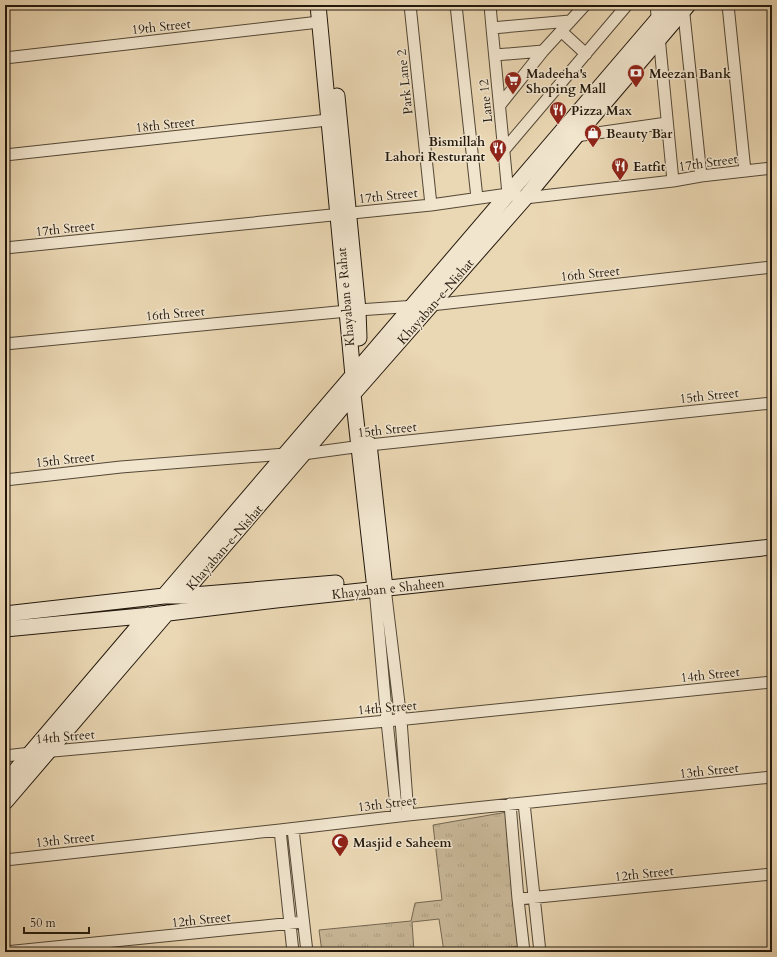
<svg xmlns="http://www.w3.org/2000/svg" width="777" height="957" viewBox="0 0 777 957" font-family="Cardo,serif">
	<defs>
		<pattern id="grass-tufts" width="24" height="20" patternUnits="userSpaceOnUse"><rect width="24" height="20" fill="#c8b797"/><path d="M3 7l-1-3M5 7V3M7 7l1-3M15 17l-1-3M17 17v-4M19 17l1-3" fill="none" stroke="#ac9d81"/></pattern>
	</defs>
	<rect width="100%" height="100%" fill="#ead7b3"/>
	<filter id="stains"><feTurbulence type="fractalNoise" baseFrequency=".005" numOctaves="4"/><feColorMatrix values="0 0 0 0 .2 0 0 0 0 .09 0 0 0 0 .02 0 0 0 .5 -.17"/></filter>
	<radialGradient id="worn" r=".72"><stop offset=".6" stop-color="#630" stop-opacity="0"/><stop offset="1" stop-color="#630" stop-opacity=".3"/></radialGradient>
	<!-- grass -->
	<path fill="url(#grass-tufts)" stroke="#756852" d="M507 812 519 946 472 952H444L439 919 412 922 414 952H322L319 930 411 921 415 903 442 900 433 825Z"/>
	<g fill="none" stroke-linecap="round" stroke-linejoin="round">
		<defs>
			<path id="street" d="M410 5 431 205
				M456 5 477 198
				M490 5 492 28 508 194
				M656 5 673 181
				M683 5 701 176
				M728 5 745 171
				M492 28 570 21
				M561 31 586 54
				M495 55 543 51
				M5 58 319 22
				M500 105 543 51 585 5
				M576 136 667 123
				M504 150 627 5
				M5 155 328 120
				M5 248 431 205 508 194 525 198 673 181 701 176 772 168
				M5 344 358 310 431 305 772 267
				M5 480 121 467 285 454H303L369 445 772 403
				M385 588 401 720 408 815
				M375 589 387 721 397 816
				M5 756 31 753 387 721 772 682
				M524 803 540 952
				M510 804 518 899 524 952
				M293 829 307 952
				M280 830 293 952
				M5 860 280 830 408 815 772 777
				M518 899 772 874
				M5 952 303 922"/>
			<path id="secondary" d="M318 5 347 311 353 376V394L375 589
				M337 96 358 310 359 338
				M369 444 385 588
				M164 596 670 5
				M181 596 303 454 353 394 525 198 576 136 688 5
				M5 614 164 596H181L336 583
				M5 629 152 615 276 600 772 547
				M5 783 148 615
				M5 802 167 613"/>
		</defs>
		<!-- street casing -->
		<use href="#street" stroke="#544836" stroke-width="13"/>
		<!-- secondary casing -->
		<use href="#secondary" stroke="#22180c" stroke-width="17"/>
		<!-- street -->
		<use href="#street" stroke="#f1e5ce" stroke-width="11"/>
		<!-- secondary -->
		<use href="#secondary" stroke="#f1e5ce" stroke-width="15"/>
	</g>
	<!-- icons -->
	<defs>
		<symbol id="bank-pin" viewBox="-11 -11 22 30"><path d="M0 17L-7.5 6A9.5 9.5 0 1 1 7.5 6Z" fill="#8f2418" stroke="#f1e5ce"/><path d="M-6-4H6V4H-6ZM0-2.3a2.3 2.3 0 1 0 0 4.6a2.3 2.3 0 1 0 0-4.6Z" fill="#fff"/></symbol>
		<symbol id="supermarket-pin" viewBox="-11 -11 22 30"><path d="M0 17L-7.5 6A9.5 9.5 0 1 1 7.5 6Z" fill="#8f2418" stroke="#f1e5ce"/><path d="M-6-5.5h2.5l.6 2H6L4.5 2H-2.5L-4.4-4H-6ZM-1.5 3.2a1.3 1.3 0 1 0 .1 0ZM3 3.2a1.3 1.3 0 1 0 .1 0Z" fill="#fff"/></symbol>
		<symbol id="restaurant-pin" viewBox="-11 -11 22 30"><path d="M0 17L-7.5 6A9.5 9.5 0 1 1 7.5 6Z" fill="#8f2418" stroke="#f1e5ce"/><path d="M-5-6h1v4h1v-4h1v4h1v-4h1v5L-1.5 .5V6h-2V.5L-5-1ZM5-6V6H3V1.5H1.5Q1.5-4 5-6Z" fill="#fff"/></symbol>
		<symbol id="shop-pin" viewBox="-11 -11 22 30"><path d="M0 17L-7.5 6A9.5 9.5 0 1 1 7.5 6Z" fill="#8f2418" stroke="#f1e5ce"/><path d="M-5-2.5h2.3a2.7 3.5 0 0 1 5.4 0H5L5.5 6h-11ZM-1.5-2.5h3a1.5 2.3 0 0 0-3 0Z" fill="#fff"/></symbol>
		<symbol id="mosque-pin" viewBox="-11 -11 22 30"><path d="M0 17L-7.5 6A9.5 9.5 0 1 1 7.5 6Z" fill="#8f2418" stroke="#f1e5ce"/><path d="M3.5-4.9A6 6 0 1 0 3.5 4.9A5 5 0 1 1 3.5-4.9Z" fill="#fff"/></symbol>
	</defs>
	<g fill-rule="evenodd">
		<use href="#bank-pin" x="626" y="63" width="20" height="27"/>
		<use href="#supermarket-pin" x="503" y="70" width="20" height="27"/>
		<use href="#restaurant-pin" x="548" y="100" width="20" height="27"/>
		<use href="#shop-pin" x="583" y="123" width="20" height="27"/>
		<use href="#restaurant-pin" x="488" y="138" width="20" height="27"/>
		<use href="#restaurant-pin" x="610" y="156" width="20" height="27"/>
		<use href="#mosque-pin" x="330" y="832" width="20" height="27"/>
	</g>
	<g text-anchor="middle" stroke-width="3" stroke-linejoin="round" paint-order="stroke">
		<!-- street labels -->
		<g font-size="13" fill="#22180c" stroke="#f1e5ce">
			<text transform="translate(161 26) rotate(-6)" y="5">19th Street</text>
			<text transform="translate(404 82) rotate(-96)" y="5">Park Lane 2</text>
			<text transform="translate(485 101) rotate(-96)" y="5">Lane 12</text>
			<text transform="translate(165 124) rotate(-6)" y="5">18th Street</text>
			<text transform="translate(708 162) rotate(-8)" y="5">17th Street</text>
			<text transform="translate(388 195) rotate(-6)" y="5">17th Street</text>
			<text transform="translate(65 228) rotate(-6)" y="5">17th Street</text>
			<text transform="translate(590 273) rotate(-6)" y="5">16th Street</text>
			<text transform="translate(345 297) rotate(-95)" y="5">Khayaban e Rahat</text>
			<text transform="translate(435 301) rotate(-49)" y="5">Khayaban-e-Nishat</text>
			<text transform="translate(175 313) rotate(-5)" y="5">16th Street</text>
			<text transform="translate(709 395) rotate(-6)" y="5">15th Street</text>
			<text transform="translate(387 429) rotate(-6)" y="5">15th Street</text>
			<text transform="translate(65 459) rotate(-6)" y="5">15th Street</text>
			<text transform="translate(224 547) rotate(-49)" y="5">Khayaban-e-Nishat</text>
			<text transform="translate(388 588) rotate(-6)" y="5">Khayaban e Shaheen</text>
			<text transform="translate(710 674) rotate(-6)" y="5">14th Street</text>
			<text transform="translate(387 707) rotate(-5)" y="5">14th Street</text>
			<text transform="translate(65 736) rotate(-5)" y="5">14th Street</text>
			<text transform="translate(709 770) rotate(-6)" y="5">13th Street</text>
			<text transform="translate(387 803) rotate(-7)" y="5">13th Street</text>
			<text transform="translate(65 839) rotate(-6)" y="5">13th Street</text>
			<text transform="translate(644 873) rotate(-6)" y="5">12th Street</text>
			<text transform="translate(201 919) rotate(-6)" y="5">12th Street</text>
		</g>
		<!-- poi labels -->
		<g font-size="13" font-weight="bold" fill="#22180c" stroke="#f1e5ce" text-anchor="start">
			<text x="526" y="78">Madeeha's<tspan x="526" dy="15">Shoping Mall</tspan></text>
			<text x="649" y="78">Meezan Bank</text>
			<text x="571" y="115">Pizza Max</text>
			<text x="606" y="138">Beauty Bar</text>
			<text x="485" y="146" text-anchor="end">Bismillah<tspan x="485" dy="15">Lahori Resturant</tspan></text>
			<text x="633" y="171">Eatfit</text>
			<text x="353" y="847">Masjid e Saheem</text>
		</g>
	</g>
	<!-- margin -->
	<rect width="777" height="957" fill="none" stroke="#ead7b3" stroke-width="20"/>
	<rect x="6" y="6" width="765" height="945" fill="none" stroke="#22180c" stroke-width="2"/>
	<rect x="10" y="10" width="757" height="937" fill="none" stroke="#22180c"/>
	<!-- scale -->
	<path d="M24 927v6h65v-6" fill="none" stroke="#22180c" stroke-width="2"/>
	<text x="30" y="927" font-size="12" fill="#22180c" stroke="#f1e5ce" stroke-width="3" paint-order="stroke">50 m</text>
	<rect width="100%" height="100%" filter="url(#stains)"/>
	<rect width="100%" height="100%" fill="url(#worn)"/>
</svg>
